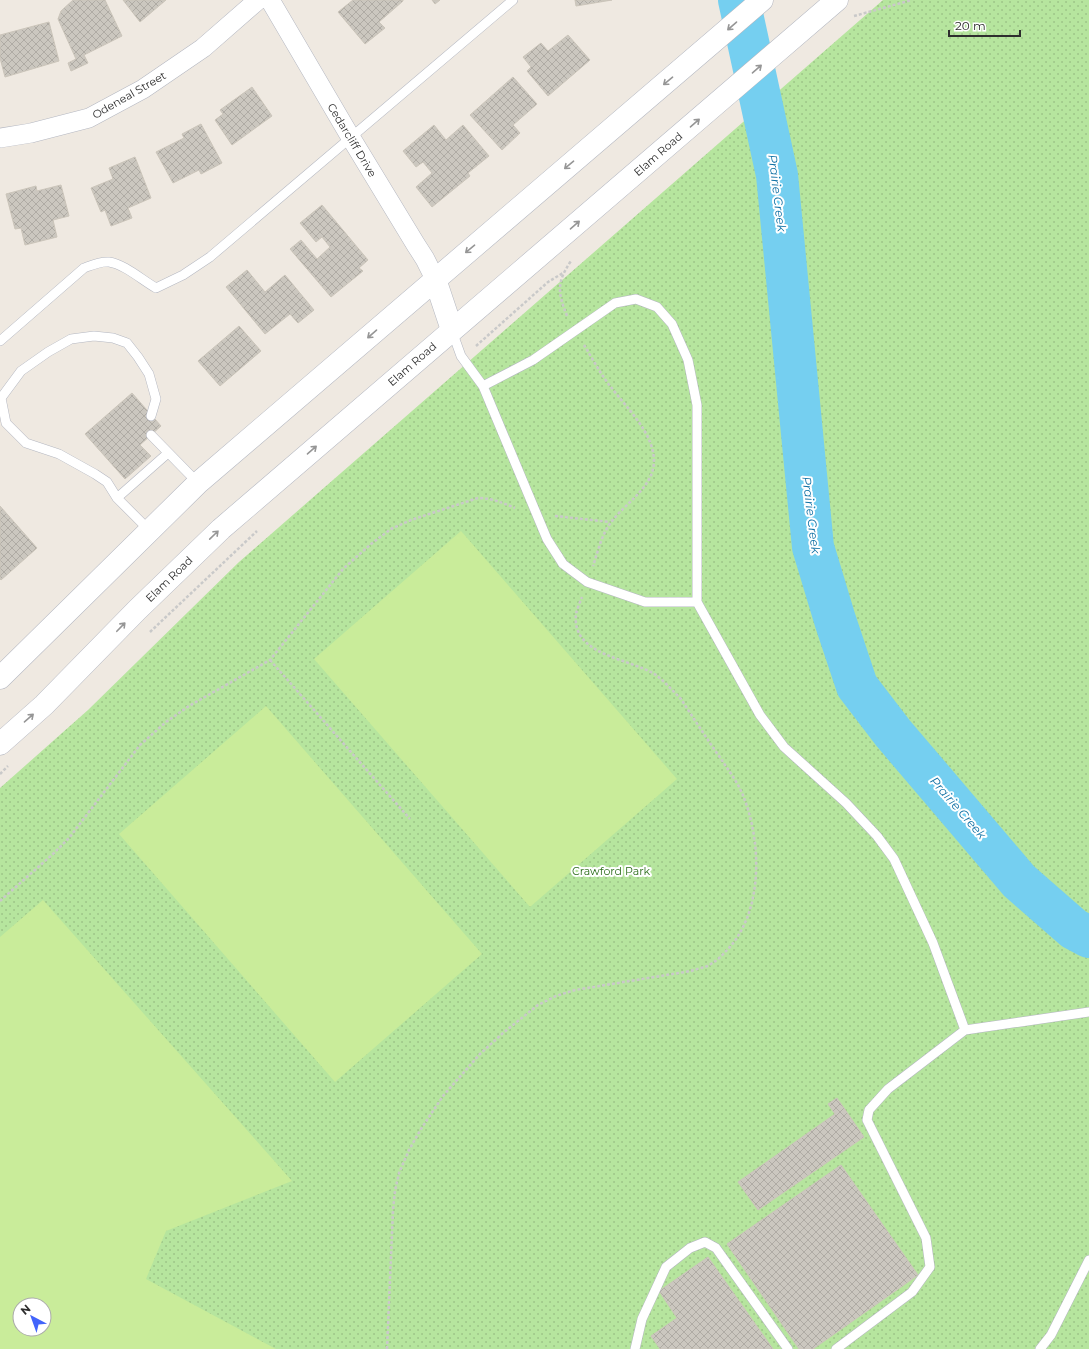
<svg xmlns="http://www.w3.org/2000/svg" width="1089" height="1349" viewBox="0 0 1089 1349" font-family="Montserrat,sans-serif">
	<defs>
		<pattern id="park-dots" width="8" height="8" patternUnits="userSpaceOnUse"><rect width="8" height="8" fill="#b6e59e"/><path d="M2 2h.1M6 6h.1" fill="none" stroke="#9dc588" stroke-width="1.8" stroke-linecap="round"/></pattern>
		<pattern id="building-cross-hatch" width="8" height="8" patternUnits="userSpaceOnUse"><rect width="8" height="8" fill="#cbc7bf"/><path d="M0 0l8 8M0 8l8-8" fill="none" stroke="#afaba4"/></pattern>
	</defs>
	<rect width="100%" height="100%" fill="#efe9e1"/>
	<!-- park -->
	<path fill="url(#park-dots)" fill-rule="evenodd" d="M883 0H1089V1349H0V788L88 710 239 562ZM20 1305H44V1329H20Z"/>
	<!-- pitch -->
	<path fill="#c9ec9a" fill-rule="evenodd" d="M461 531 677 779 530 907 314 659Z
		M266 706 482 954 335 1082 119 834Z
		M43 900 292 1181 166 1231 146 1279 276 1349H0V937ZM20 1305H44V1329H20Z"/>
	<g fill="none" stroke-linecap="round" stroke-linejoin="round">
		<!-- river -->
		<path stroke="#75cff0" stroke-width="42" d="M739 0 777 175 813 547 835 620 857 686 893 733 1019 881 1074 929 1089 937"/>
	</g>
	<!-- building -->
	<path fill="url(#building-cross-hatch)" stroke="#cbc5ba" d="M73 0H105L122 36 84 55 88 63 71 71 68 63 76 59 58 19 61 11Z
		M123 0H166L140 22Z
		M353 0H403V1L379 22 385 28 365 44 338 12Z
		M432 0H440L435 4Z
		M575 0H612L576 6Z
		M49 22 59 61 5 77 0 58V35Z
		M568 35 590 60 548 96 527 71 531 67 523 57 541 43 548 51Z
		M513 77 537 104 513 125 520 133 502 150 470 115Z
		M252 87 272 116 232 145 215 120 223 114 220 110Z
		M201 124 222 163 201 174 199 170 173 183 156 152 184 138 182 134Z
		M434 125 446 140 463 125 489 156 468 173 470 176 432 207 416 187 432 173 423 162 416 167 403 151Z
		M135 157 151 198 128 208 132 218 111 226 105 210 101 212 91 188 113 179 109 168Z
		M61 185 69 216 53 220 57 237 25 245 21 228 15 229 6 194 36 186 37 191Z
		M322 205 368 260 359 268 363 271 331 297 290 249 301 240 317 259 330 247 322 237 316 242 300 223Z
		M247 270 265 292 285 275 314 310 298 323 290 314 265 334 226 287Z
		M239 326 261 351 220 386 198 361Z
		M132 393 161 426 140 445 151 456 125 479 85 434Z
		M0 506 37 548 1 580 0 579Z
		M837 1098 864 1137 758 1210 738 1182 835 1114 828 1104Z
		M841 1165 918 1275 813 1349H799L727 1244Z
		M708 1257 773 1349H660L651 1336 677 1318 659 1291Z"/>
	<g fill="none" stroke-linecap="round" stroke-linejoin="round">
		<defs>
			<path id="service" d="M452 331 461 356 483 386 547 539 563 564 587 582 645 602H697
				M0 341 84 268C92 265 101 261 109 262 124 264 142 280 156 288L183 275 210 257 513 0
				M483 386 533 360 615 303 636 299 657 307 672 324 688 360 697 405V602L760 715 784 747 846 803 877 836 894 859 933 943 965 1030 1089 1012
				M151 435 198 483
				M117 498 168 453
				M149 530 117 498 107 482 95 474 59 454 26 443 6 423 1 398 21 371 48 352 71 339 94 336 113 338 127 343 138 357 149 374 156 399 151 416
				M635 1349 642 1319 666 1267 690 1248 705 1242 716 1248 788 1349
				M836 1349 912 1292 930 1267 926 1238 867 1120 869 1110 888 1089 965 1030
				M1040 1349 1051 1335 1089 1260"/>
			<path id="minor" d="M270 0 351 138 416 245 425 259 435 279
				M0 138 31 133 89 118 143 89 203 48 258 0"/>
			<path id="secondary" d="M435 279 452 330
				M0 678 198 483 762 0
				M0 744 44 705 137 610 221 529 837 0"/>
		</defs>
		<!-- service casing -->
		<use href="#service" stroke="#b4b7c1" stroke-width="10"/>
		<!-- minor casing -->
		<use href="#minor" stroke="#b4b7c1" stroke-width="20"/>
		<!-- secondary casing -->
		<use href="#secondary" stroke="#b4b7c1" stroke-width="23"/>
		<!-- path -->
		<path stroke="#c9c9c9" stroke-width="2.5" stroke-dasharray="3 2" stroke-linecap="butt" d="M854 16 912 0
			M567 316C558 293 556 283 571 261
			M584 345C592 358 600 373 610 386 629 411 669 447 648 481 639 496 623 507 612 521 602 533 598 551 593 566
			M476 346 548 282 563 273
			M555 516 610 522
			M150 632 257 531
			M270 660 410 819
			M0 774 8 766
			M0 901 54 853 69 838 140 745 166 722 189 706 270 660 343 569 371 544 391 529 411 520 478 498C492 498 503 503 515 508
			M387 1349 393 1210 395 1191 399 1173 409 1150 421 1129 443 1096 480 1054 503 1033 538 1005 556 996 575 990 691 971C696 969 701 968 705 967 714 963 721 957 727 950 763 913 762 844 744 798 739 784 729 771 721 759 707 739 694 719 681 699 673 691 665 682 656 675 630 658 571 656 576 614 577 609 580 602 582 597"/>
		<!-- service -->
		<use href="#service" stroke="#fff" stroke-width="9"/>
		<!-- minor -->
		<use href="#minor" stroke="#fff" stroke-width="19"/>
		<!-- secondary -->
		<use href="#secondary" stroke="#fff" stroke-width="22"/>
	</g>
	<!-- one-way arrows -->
	<defs><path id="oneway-shaft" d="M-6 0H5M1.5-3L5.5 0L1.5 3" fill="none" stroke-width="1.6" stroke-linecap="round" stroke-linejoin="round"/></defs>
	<g stroke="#969696">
		<use href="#oneway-shaft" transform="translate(732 26) rotate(139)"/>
		<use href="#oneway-shaft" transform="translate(757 69) rotate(-41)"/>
		<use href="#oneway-shaft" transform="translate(668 81) rotate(140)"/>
		<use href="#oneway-shaft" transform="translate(695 123) rotate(-41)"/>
		<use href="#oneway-shaft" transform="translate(569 165) rotate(140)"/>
		<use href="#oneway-shaft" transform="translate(575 225) rotate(-41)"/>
		<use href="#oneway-shaft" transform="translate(470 249) rotate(140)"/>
		<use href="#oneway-shaft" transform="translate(372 334) rotate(139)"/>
		<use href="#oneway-shaft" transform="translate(312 450) rotate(-41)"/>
		<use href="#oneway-shaft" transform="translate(214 535) rotate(-44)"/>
		<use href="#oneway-shaft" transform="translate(121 627) rotate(-46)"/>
		<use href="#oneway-shaft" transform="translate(29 718) rotate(-41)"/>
	</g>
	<g text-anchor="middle" stroke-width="4" stroke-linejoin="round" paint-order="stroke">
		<!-- street labels -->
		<g font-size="11" fill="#2e2e2e" stroke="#fff">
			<text transform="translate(129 95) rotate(-30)" y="4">Odeneal Street</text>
			<text transform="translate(352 140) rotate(59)" y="4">Cedarcliff Drive</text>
			<text transform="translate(658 154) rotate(-41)" y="4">Elam Road</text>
			<text transform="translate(412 364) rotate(-41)" y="4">Elam Road</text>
			<text transform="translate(169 579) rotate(-44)" y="4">Elam Road</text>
		</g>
		<!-- park labels -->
		<g font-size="11" fill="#2c6e1b" stroke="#fff">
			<text x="611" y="875">Crawford Park</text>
		</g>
		<!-- water labels -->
		<g font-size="12" font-style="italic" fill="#0d6fa3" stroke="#fff">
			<text transform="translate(777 193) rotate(83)" y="4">Prairie Creek</text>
			<text transform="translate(811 515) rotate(83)" y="4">Prairie Creek</text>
			<text transform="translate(958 808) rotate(49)" y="4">Prairie Creek</text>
		</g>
	</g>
	<!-- north arrow -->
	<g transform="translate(32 1317) rotate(319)"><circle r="19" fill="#ffffff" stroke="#ababab"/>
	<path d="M0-3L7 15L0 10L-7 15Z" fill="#4264fb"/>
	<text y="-6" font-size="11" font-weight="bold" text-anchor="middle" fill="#2e2e2e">N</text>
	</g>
	<!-- scale -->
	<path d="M949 30v6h71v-6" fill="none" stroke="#2e2e2e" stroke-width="2"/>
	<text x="955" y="30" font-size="12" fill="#2e2e2e" stroke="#ffffff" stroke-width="3" paint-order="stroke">20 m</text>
</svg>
